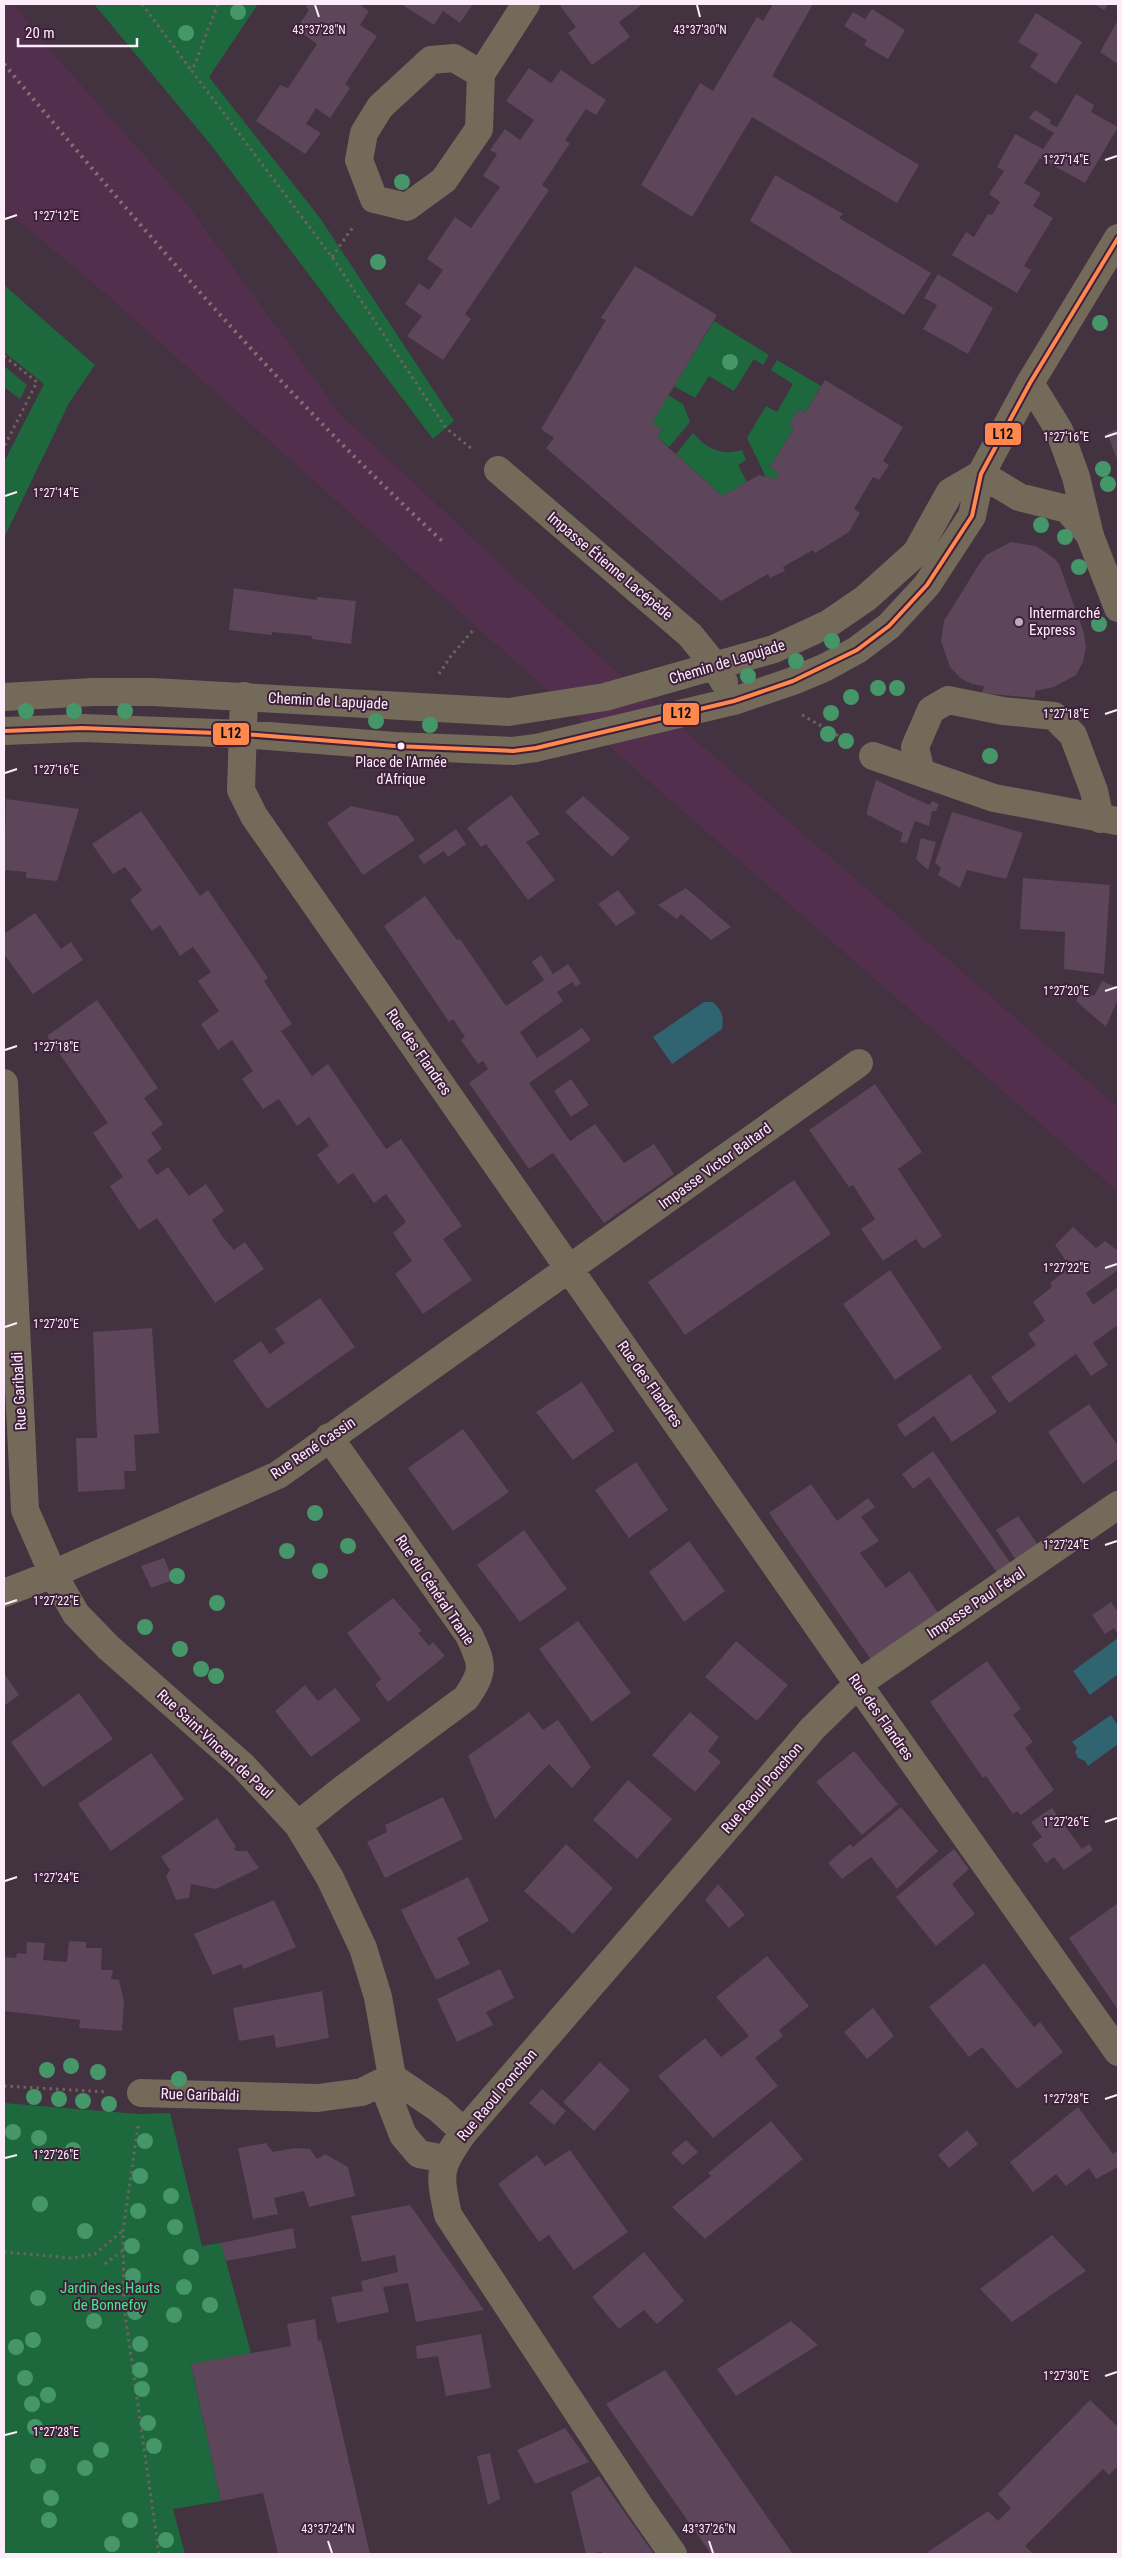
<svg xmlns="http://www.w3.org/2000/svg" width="1122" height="2558" viewBox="0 0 1122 2558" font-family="'Roboto Condensed',sans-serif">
	<rect width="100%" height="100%" fill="#433240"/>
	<!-- built -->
	<path fill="#522f4c" d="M4 4H13L42 41 184 200 340 414 600 657 1118 1107V1192L646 779 108 296 4 209Z"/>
	<!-- green -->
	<path fill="#1e683d" d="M94 4H258L209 77 320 218 454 421 433 439 211 145Z
		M4 285 95 365 69 403 4 538V462L44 384 4 352Z
		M714 321 769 355 763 365 754 359 734 391 709 376 695 398 674 386Z
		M777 360 821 386 805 413 799 409 790 425 794 428 770 467 779 473 776 479 766 477 747 438 766 406 777 412 793 384 771 370Z
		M4 366 27 385 20 399 4 387Z
		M668 395 683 404 690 422 669 447 657 437 662 429 652 423Z
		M693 433C707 449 721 456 742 450L746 460 738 465 747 482 722 496 676 454Z
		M4 2103 139 2114 170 2113 202 2246 221 2243 251 2353 191 2365 221 2501 173 2509 185 2554H4Z"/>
	<!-- water -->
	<path fill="#2f6470" d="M704 1002H713C722 1011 724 1016 722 1029L672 1064 653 1037Z
		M1118 1638V1674L1090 1695 1073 1671Z
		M1111 1715 1118 1726V1744L1088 1766 1085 1761 1078 1758 1075 1752 1077 1748 1072 1742Z"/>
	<!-- building -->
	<path fill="#5d455a" d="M308 4H363L361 6 369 11 360 25 377 36 345 84 350 88 330 118 316 108 306 124 321 133 305 154 256 121 280 85 288 88 317 44 296 29 309 10 306 7Z
		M401 4H473L460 23 443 11 434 25Z
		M562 4H643L619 22 630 37 592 65 568 33 576 27 560 6Z
		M773 4H813L772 76 919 165 897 203 752 117 692 217 641 185 700 83 713 91 757 17 763 21Z
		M1094 4H1108L1104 10Z
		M872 9 905 30 888 59 864 45 867 40 844 26 853 12 865 19Z
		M1036 13 1082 42 1056 84 1030 67 1038 54 1018 42Z
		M1118 20V64L1100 52Z
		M529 68 551 83 561 70 606 100 596 115 586 109 565 140 570 143 542 185 549 190 465 314 471 319 443 360 407 336 422 316 405 304 419 283 429 290 443 270 427 259 455 217 471 228 500 187 483 176 497 154 490 150 505 129 520 140 534 120 506 101Z
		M1076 94 1094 105 1091 112 1118 127 1085 183 1040 158 1024 183 1041 193 1033 206 1053 218 1024 266 1031 270 1017 293 952 255 966 232 974 237 988 214 992 215 1000 202 989 194 1004 171 997 167 1015 134 1043 149 1054 133 1029 118 1035 110 1051 120 1050 124 1057 127Z
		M775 175 843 214 839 218 931 273 904 315 750 221Z
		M635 266 717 315 652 423 662 429 657 437 722 496 759 475 776 479 779 473 770 467 794 428 789 425 799 409 805 413 825 380 903 427 883 461 889 465 879 480 873 477 854 509 860 513 849 532 815 553 813 550 783 567 785 571 770 578 768 574 721 601 546 448 554 438 541 429 606 320 601 318Z
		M938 274 993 308 968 354 923 329 937 305 924 298Z
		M1118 429V462L1107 433Z
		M1011 542 1036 546 1054 558 1059 564 1084 633 1086 647 1083 662 1076 675 1054 687 1035 691V698L982 693 984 686 972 684 960 678 950 667 941 641 944 621 978 566 986 555Z
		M234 588 317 600V597L356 601 351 644 312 639V636L272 632V635L229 630Z
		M876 780 920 801 930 805 932 801 939 804 936 811H932L929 826 915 821 907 843 900 842 903 833 866 814Z
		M511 795 540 834 526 842 555 880 528 900 486 844 481 847 467 828Z
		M583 796 630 838 612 857 565 812Z
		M6 799 79 809 57 881 26 878V872L4 870Z
		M351 806 398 816 415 840 363 875 327 823Z
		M141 811 200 896 208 890 268 978 264 981 292 1024 281 1031 312 1076 328 1064 386 1149 401 1139 462 1226 443 1239 472 1280 423 1314 395 1274 412 1261 393 1233 406 1222 386 1194 374 1203 353 1173 338 1184 317 1155 329 1146 309 1117 297 1126 279 1099 263 1109 242 1079 253 1071 232 1040 218 1050 201 1024 219 1011 198 981 211 972 193 947 180 956 160 925 152 931 130 900 142 890 125 867 113 874 92 844Z
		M952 812 1023 833 1006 879 967 870 960 888 938 875 941 868 935 863Z
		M456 829 466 844 448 857 444 851 424 864 418 856Z
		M921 838 936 842 928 870 916 859Z
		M1023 878 1110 885 1104 974 1064 969 1065 932 1020 929Z
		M686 888 731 927 711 940 681 914 677 919 658 905Z
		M618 890 636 913 616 926 598 904Z
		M425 896 457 940 460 939 506 1006 544 980 532 962 541 955 553 974 568 964 581 983 576 987 572 982 557 992 563 1001 520 1032 537 1058 582 1028 591 1040 529 1083 570 1141 595 1124 624 1163 654 1144 674 1174 604 1223 553 1153 529 1169 469 1083 488 1069 483 1061 478 1064 461 1040 465 1037 453 1019 449 1022 384 926Z
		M35 913 61 949 71 942 83 960 33 994 4 954V934Z
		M1102 981 1118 988V999L1106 1027 1076 1001 1081 989 1094 996Z
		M97 1000 158 1088 144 1098 163 1124 151 1133 162 1149 147 1160 157 1175 168 1167 189 1196 206 1184 224 1211 212 1220 222 1236 234 1250 245 1242 264 1269 215 1303 157 1218 139 1230 120 1202 110 1186 123 1177 93 1133 108 1123 47 1036Z
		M571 1079 589 1105 571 1117 554 1091Z
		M875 1084 922 1152 898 1169 942 1236 923 1249 916 1239 883 1261 861 1229 875 1219 853 1185 849 1187 809 1130Z
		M794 1180 831 1234 685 1335 648 1282Z
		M1073 1227 1096 1248 1105 1241 1118 1251V1270L1086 1293 1093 1305 1118 1287V1325L1093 1343 1108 1365 1091 1376 1076 1354 1009 1403 991 1377 1036 1345 1028 1334 1045 1321 1033 1302 1052 1287 1050 1283 1070 1267 1055 1245Z
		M890 1270 942 1348 895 1380 843 1304Z
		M320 1298 355 1347 267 1409 233 1361 261 1341 270 1354 285 1343 275 1329Z
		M152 1328 159 1433 134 1435 136 1471H124L125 1489 78 1492 76 1438H97L93 1332Z
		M970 1374 997 1412 952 1442 934 1416 905 1437 897 1425Z
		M582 1382 614 1431 573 1460 536 1412Z
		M1089 1404 1118 1446V1459L1083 1484 1048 1432Z
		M463 1429 509 1492 453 1531 408 1468Z
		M933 1451 1011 1564 998 1574 929 1477 913 1489 902 1474Z
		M636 1462 668 1510 629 1538 595 1490Z
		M811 1484 837 1521 868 1498 875 1507 861 1517 879 1541 860 1553 886 1588 910 1571 939 1614 872 1661 769 1513Z
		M1018 1516 1038 1545 1016 1560 996 1530Z
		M524 1530 567 1589 520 1622 477 1565Z
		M689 1541 725 1591 684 1622 649 1572Z
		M164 1558 173 1580 151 1588 141 1566Z
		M393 1598 422 1631 418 1633 429 1646 433 1642 445 1656 388 1702 375 1685 381 1679 347 1633Z
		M1111 1602 1118 1612V1634L1114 1628 1105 1634 1092 1615Z
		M578 1621 631 1693 592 1722 539 1649Z
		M736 1641 788 1685 757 1721 705 1677Z
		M987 1661 1021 1709 1013 1715 1033 1742 1025 1748 1054 1790 1021 1815 1017 1811 1013 1814 986 1776 983 1778 930 1702Z
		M4 1673 19 1695 4 1706Z
		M305 1685 318 1701 335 1688 361 1720 311 1757 275 1711Z
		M79 1693 113 1739 43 1787 11 1742Z
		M529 1712 543 1730 558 1720 591 1767 572 1788 549 1764 495 1819 468 1756Z
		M690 1712 719 1737 708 1751 721 1762 695 1792 652 1755Z
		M854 1751 898 1804 862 1835 816 1782Z
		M151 1753 184 1799 111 1851 78 1804Z
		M628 1780 672 1819 637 1859 593 1820Z
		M443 1797 463 1839 385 1878 367 1842 387 1832 385 1825Z
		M901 1807 938 1851 897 1889 871 1857 842 1879 828 1863 850 1844 853 1847Z
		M1052 1808 1082 1849 1089 1844 1093 1850 1064 1870 1054 1857 1046 1863 1032 1844 1042 1837 1031 1822Z
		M217 1818 236 1847 233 1848 236 1851H247L259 1868 216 1889 191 1884 189 1898 176 1900 166 1876 170 1870 161 1857Z
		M566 1844 613 1888 573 1934 524 1891Z
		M954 1849 969 1869 952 1884 975 1914 936 1946 896 1897Z
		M468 1877 489 1921 457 1938 470 1964 436 1980 401 1910Z
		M718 1884 745 1915 729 1928 705 1900Z
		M274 1900 296 1947 244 1969 241 1964 213 1975 194 1934Z
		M1117 1904 1118 1906V2010L1069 1938Z
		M69 1941 86 1942V1948H102L101 1970H113L111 1979 119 1980 124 2001 122 2031 79 2028 80 2020 4 2011V1957L16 1958 17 1953 26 1954 27 1942 45 1943 43 1960 67 1962Z
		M767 1956 809 2006 779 2030 783 2036 755 2058 778 2086 713 2138 658 2076 705 2038 721 2057 749 2036 716 1997Z
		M984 1963 1034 2027 1040 2022 1063 2052 1017 2089 982 2047 969 2057 929 2007Z
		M500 1969 514 1998 486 2012 493 2025 457 2042 437 1999Z
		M322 1991 329 2038 276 2048 274 2035 239 2041 233 2008Z
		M873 2008 894 2036 867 2059 844 2032Z
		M600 2062 630 2090 594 2131 563 2102Z
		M542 2089 566 2111 554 2125 529 2103Z
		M1078 2107 1113 2154 1118 2150V2167L1096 2179 1089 2168 1066 2186 1056 2174 1033 2192 1010 2162Z
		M771 2121 803 2159 705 2239 672 2207 711 2176 708 2173Z
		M967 2130 978 2144 949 2168 938 2155Z
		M686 2140 698 2152 683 2165 671 2153Z
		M266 2143 273 2152 295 2148 310 2149 317 2159 325 2154 348 2167 355 2196 309 2207 304 2191 274 2198 278 2214 253 2219 238 2148Z
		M570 2150 628 2232 574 2270 549 2235 539 2242 498 2184 537 2155 545 2166Z
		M410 2205 484 2310 416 2322 408 2283 383 2287 389 2312 337 2323 331 2297 363 2291 361 2281 398 2272 395 2255 362 2262 351 2216Z
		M293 2228 296 2248 226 2261 221 2243Z
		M1052 2235 1086 2271 1012 2322 980 2289Z
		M644 2252 684 2301 657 2324 644 2310 619 2329 592 2297Z
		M315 2319 318 2341 321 2340 370 2554H278L263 2493 221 2501 191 2364 291 2346 287 2324Z
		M791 2321 818 2345 736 2396 717 2369Z
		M481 2334 491 2388 446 2396 438 2356 417 2359 416 2346Z
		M665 2370 793 2554H711L606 2404Z
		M1090 2400 1118 2427V2466L1109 2475 1103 2469 1025 2546 1033 2554H925L988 2511 998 2521 1011 2508 998 2494Z
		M565 2428 589 2462 535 2484 517 2450Z
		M490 2453 500 2499 488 2505 477 2456Z
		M599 2476 627 2516 654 2554H602V2552L586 2554 571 2492Z"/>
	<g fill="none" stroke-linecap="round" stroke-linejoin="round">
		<!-- path -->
		<path stroke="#6e645a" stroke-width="3" stroke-dasharray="2.5 4" stroke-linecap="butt" d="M142 4 192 71
			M218 4 192 71 332 257 446 428 472 449
			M332 257 353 227
			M4 356 37 382 4 447
			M439 674 451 656 475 628
			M802 715 844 739
			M4 2086 108 2092
			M138 2126 123 2231 124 2307 159 2554
			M4 2252 71 2258 95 2254 122 2231
			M105 2264 122 2251"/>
		<!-- minor -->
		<path stroke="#746a59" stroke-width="28" d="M481 74 454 58 431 60 380 107 364 133 359 160 374 199 407 207 444 180 479 129 481 74 526 4
			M1030 383 1059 430 1076 477 1090 536 1118 608
			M498 470 690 635 716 667 724 682
			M981 474 1019 497 1067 509 1090 535
			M244 696 241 790 254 816 858 1684 1118 2052
			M4 697 93 692H153L509 712 605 697 774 649 828 624 866 598 916 553 950 492 981 474
			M4 731 82 728 243 734 395 746 513 751 536 748 734 701 793 681 826 667 857 650 889 626 927 585 972 516 981 474 1030 383 1118 238
			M873 756 994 798 1117 821
			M921 773 915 747 931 710 948 700 1003 711 1054 716 1073 735 1094 791 1100 819
			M4 1083 25 1510 53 1574 76 1614 108 1647 243 1766 298 1825 330 1878 363 1948 378 1997 392 2077 389 2099 403 2135 419 2154 445 2159
			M4 1593 53 1574 278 1475 859 1063
			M298 1825 343 1789 466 1698C485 1670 483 1665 469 1635L329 1437
			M392 2077 439 2109 464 2132
			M141 2093 318 2098 362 2092 392 2077
			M673 2554 638 2504 448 2215C439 2172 438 2169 464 2132L813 1728 858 1684 1118 1505"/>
		<!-- rail -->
		<path stroke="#7e736d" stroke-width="4" stroke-dasharray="2.5 5" stroke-linecap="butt" d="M4 64C142 229 283 394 442 541"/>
		<defs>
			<path id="bus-1" d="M4 731 82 728 243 734 395 746 513 751 536 748 734 701 793 681 857 650 889 626 927 585 972 516 981 474 1030 383 1118 238"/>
		</defs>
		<!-- bus-1 casing -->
		<use href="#bus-1" stroke="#3f213b" stroke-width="8"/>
		<!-- bus-1 -->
		<use href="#bus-1" stroke="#ff884e" stroke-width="4"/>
	</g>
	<!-- trees -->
	<g fill="#459668">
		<circle cx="238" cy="12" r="8"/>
		<circle cx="186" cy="33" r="8"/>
		<circle cx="402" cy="182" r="8"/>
		<circle cx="378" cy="262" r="8"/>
		<circle cx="1100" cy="323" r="8"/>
		<circle cx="730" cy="362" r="8"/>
		<circle cx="1103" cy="469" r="8"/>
		<circle cx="1108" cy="484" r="8"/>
		<circle cx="1041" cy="525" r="8"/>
		<circle cx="1065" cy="537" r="8"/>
		<circle cx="1079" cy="567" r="8"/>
		<circle cx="1099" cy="624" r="8"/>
		<circle cx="832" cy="641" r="8"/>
		<circle cx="796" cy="661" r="8"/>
		<circle cx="748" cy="676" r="8"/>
		<circle cx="878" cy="688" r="8"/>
		<circle cx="897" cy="688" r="8"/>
		<circle cx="851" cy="697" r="8"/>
		<circle cx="26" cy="711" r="8"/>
		<circle cx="74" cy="711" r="8"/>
		<circle cx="125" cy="711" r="8"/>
		<circle cx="831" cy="713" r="8"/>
		<circle cx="376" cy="721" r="8"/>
		<circle cx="430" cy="725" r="8"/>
		<circle cx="828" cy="734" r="8"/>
		<circle cx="846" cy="741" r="8"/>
		<circle cx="990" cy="756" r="8"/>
		<circle cx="315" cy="1513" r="8"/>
		<circle cx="348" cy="1546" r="8"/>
		<circle cx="287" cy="1551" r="8"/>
		<circle cx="320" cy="1571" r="8"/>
		<circle cx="177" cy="1576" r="8"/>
		<circle cx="217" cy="1603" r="8"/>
		<circle cx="145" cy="1627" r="8"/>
		<circle cx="180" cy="1649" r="8"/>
		<circle cx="201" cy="1669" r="8"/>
		<circle cx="216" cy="1676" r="8"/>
		<circle cx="71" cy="2066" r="8"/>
		<circle cx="47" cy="2070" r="8"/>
		<circle cx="98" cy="2072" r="8"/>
		<circle cx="179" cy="2079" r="8"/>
		<circle cx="34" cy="2097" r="8"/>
		<circle cx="59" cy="2099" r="8"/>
		<circle cx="83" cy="2101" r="8"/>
		<circle cx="109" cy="2104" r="8"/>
		<circle cx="13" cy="2132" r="8"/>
		<circle cx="39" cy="2138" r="8"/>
		<circle cx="145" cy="2141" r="8"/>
		<circle cx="73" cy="2150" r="8"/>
		<circle cx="140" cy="2176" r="8"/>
		<circle cx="171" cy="2196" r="8"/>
		<circle cx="40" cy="2204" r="8"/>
		<circle cx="138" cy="2211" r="8"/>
		<circle cx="175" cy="2227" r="8"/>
		<circle cx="85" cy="2231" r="8"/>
		<circle cx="132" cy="2246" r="8"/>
		<circle cx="191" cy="2257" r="8"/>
		<circle cx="133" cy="2276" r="8"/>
		<circle cx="184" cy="2287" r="8"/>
		<circle cx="38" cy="2298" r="8"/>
		<circle cx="210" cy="2305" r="8"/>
		<circle cx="135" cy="2312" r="8"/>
		<circle cx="174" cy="2315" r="8"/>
		<circle cx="94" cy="2321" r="8"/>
		<circle cx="33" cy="2340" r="8"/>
		<circle cx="140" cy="2344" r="8"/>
		<circle cx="16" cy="2347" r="8"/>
		<circle cx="140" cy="2370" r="8"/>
		<circle cx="25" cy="2378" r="8"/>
		<circle cx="142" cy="2389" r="8"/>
		<circle cx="48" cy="2395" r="8"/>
		<circle cx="32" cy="2404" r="8"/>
		<circle cx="148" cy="2423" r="8"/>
		<circle cx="35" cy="2427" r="8"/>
		<circle cx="154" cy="2446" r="8"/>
		<circle cx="101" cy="2450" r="8"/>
		<circle cx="38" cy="2466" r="8"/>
		<circle cx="85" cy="2468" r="8"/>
		<circle cx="51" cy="2498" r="8"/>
		<circle cx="49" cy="2520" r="8"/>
		<circle cx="130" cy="2520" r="8"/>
		<circle cx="166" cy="2540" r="8"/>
		<circle cx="112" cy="2544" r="8"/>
	</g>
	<!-- ticks -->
	<path fill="none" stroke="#fdedfa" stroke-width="2" d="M315 5 319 17M697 5 700 17M1105 160 1117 156M5 219 17 215M1105 437 1117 433M5 496 17 492M1105 714 1117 710M5 773 17 769M1105 991 1117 987M5 1050 17 1046M1105 1268 1117 1264M5 1327 17 1323M1105 1545 1117 1541M5 1604 17 1600M1105 1822 1117 1818M5 1881 17 1877M1105 2099 1117 2095M5 2158 17 2155M1105 2376 1117 2372M5 2435 17 2432M328 2541 332 2553M709 2541 713 2553"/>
	<!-- markers -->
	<circle fill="#bcacb9" stroke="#3f213b" stroke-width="2" cx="1019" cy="622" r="5"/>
	<circle fill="#fdedfa" stroke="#3f213b" stroke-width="2" cx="401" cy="746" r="4.5"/>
	<g text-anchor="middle" stroke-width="4" stroke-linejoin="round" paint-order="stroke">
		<!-- bus labels -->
		<g font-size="14" fill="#fdedfa" stroke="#3f213b">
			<text x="401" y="767">Place de l'Armée<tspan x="401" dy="17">d'Afrique</tspan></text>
		</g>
		<!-- street labels -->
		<g font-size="15" fill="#fdedfa" stroke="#3f213b">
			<text transform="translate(610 566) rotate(40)" y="5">Impasse Étienne Lacépède</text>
			<text transform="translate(727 662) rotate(-17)" y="5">Chemin de Lapujade</text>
			<text transform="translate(328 701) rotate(3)" y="5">Chemin de Lapujade</text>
			<text transform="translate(419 1052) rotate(55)" y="5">Rue des Flandres</text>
			<text transform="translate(715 1166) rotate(-36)" y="5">Impasse Victor Baltard</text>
			<text transform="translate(650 1384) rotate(55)" y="5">Rue des Flandres</text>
			<text transform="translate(19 1391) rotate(-93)" y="5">Rue Garibaldi</text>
			<text transform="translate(313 1448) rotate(-34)" y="5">Rue René Cassin</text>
			<text transform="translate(435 1590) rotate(56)" y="5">Rue du Général Tranie</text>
			<text transform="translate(976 1603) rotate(-34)" y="5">Impasse Paul Féval</text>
			<text transform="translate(881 1717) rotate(55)" y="5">Rue des Flandres</text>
			<text transform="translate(215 1744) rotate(43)" y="5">Rue Saint-Vincent de Paul</text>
			<text transform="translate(762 1788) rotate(-49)" y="5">Rue Raoul Ponchon</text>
			<text transform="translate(200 2095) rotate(2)" y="5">Rue Garibaldi</text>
			<text transform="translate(497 2095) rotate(-50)" y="5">Rue Raoul Ponchon</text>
		</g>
		<!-- poi labels -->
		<g font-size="15" fill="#fdedfa" stroke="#3f213b" text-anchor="start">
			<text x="1029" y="618">Intermarché<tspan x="1029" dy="17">Express</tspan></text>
		</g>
		<!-- park labels -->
		<g font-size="15" fill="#46e888" stroke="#3f213b">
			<text x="110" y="2293">Jardin des Hauts<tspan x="110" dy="17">de Bonnefoy</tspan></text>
		</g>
	</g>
	<g font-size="12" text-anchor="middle" fill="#fdedfa" stroke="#3f213b" stroke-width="4" stroke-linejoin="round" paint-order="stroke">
		<text x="319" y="34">43°37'28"N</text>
		<text x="700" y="34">43°37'30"N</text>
		<text x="1066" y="164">1°27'14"E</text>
		<text x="56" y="220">1°27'12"E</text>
		<text x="1066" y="441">1°27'16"E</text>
		<text x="56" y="497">1°27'14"E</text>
		<text x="1066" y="718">1°27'18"E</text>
		<text x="56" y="774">1°27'16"E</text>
		<text x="1066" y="995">1°27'20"E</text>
		<text x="56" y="1051">1°27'18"E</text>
		<text x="1066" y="1272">1°27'22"E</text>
		<text x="56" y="1328">1°27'20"E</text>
		<text x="1066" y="1549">1°27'24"E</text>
		<text x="56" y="1605">1°27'22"E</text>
		<text x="1066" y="1826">1°27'26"E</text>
		<text x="56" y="1882">1°27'24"E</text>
		<text x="1066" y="2103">1°27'28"E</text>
		<text x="56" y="2159">1°27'26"E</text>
		<text x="1066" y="2380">1°27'30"E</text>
		<text x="56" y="2436">1°27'28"E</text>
		<text x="328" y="2533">43°37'24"N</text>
		<text x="709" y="2533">43°37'26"N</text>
	</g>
	<g stroke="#3f213b" stroke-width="2">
		<rect x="984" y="422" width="38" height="24" rx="5" fill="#ff884e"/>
		<rect x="662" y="702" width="38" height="24" rx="5" fill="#ff884e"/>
		<rect x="212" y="722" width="38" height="24" rx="5" fill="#ff884e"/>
	</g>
	<g font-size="14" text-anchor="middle" font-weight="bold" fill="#111">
		<text x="1003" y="439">L12</text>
		<text x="681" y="718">L12</text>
		<text x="231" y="738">L12</text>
	</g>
	<!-- border -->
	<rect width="1122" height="2558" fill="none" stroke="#fdedfa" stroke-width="10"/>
	<!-- scale -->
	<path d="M18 38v8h119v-8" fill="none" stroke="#fdedfa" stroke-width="2.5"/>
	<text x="25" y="38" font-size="15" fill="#fdedfa" stroke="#3f213b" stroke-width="4" paint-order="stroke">20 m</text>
</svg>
